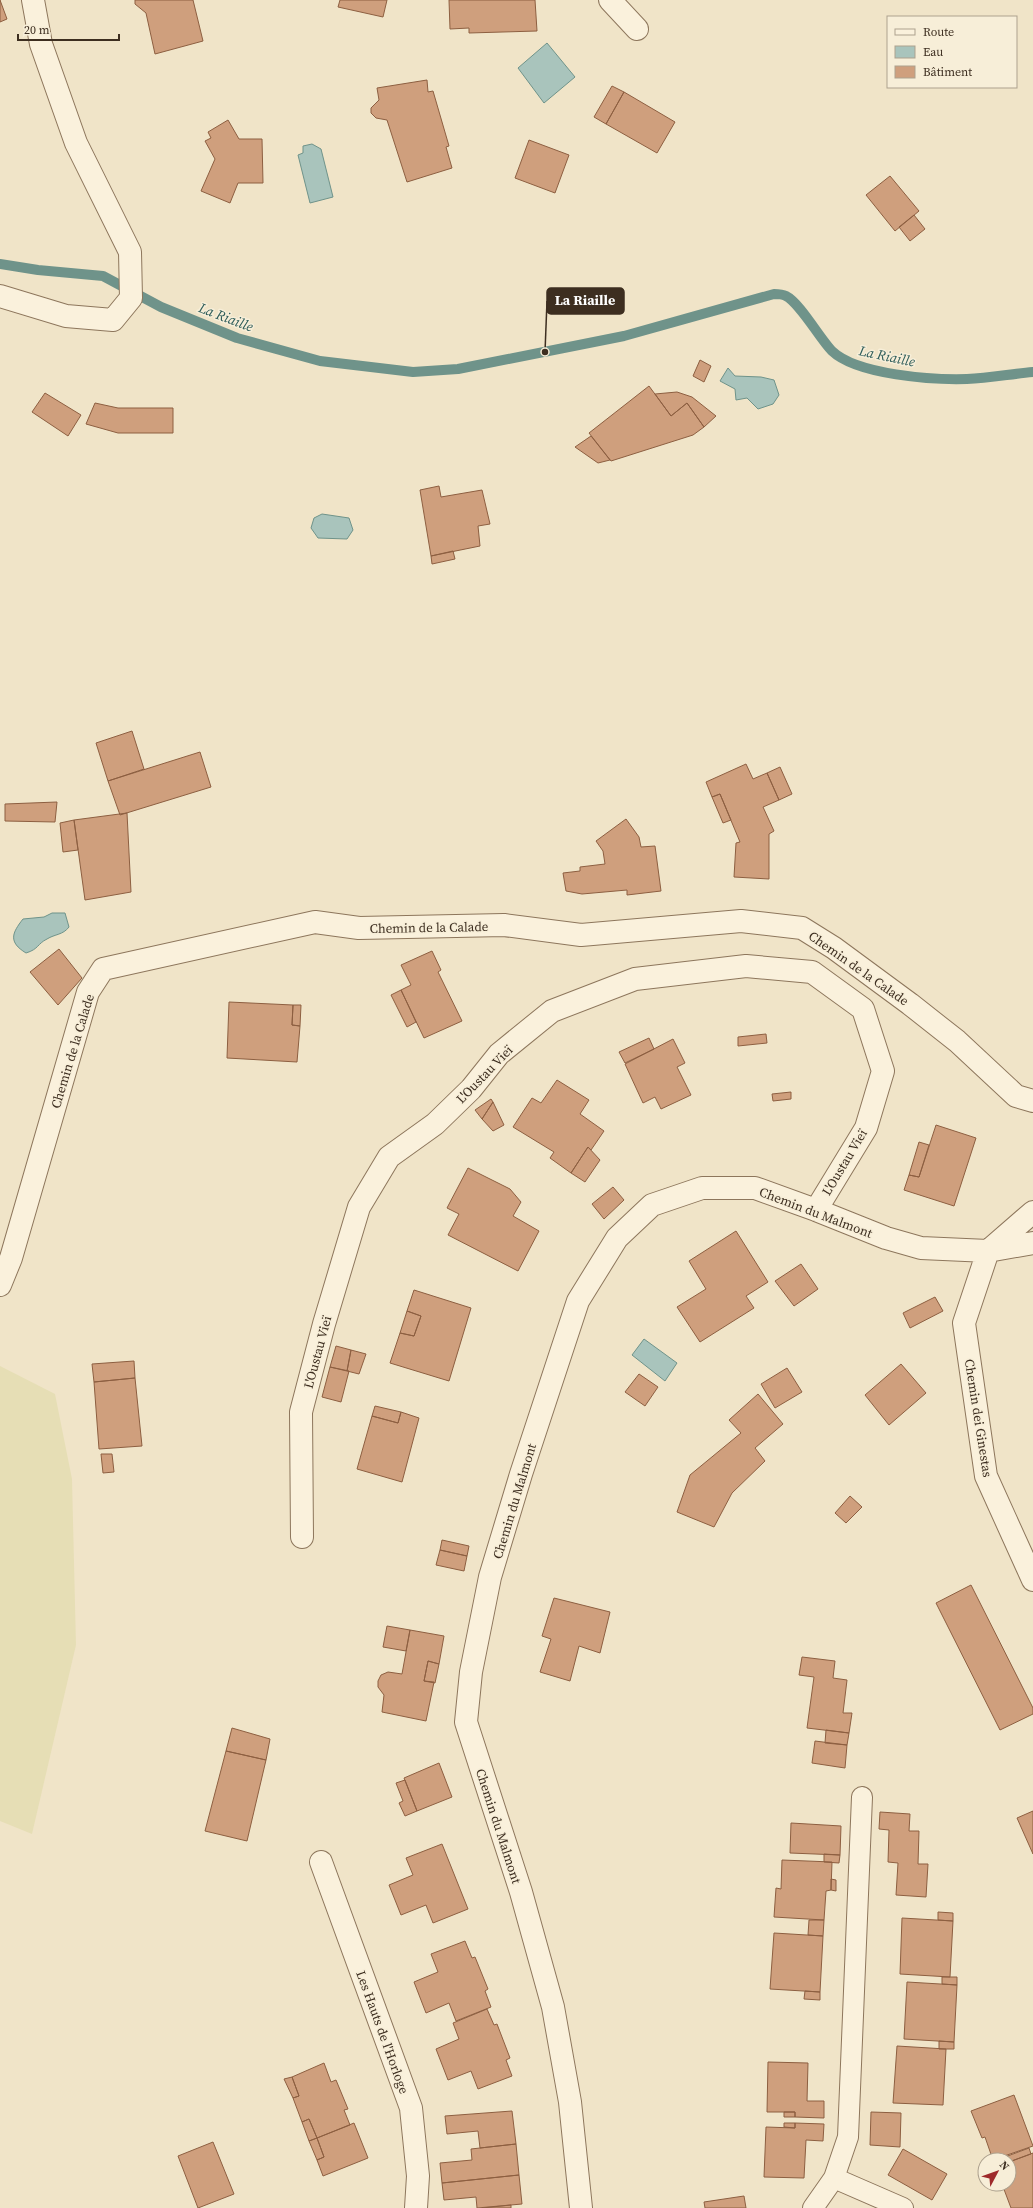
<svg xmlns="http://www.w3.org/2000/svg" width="1033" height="2208" viewBox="0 0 1033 2208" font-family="'Source Serif 4',serif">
	<rect width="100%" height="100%" fill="#f0e4c8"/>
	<!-- farmland -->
	<path fill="#e6deb5" d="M0 1366 55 1394 72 1479 76 1645 32 1834 0 1821Z"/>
	<!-- water -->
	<path fill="#a9c4bc" stroke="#6f938a" d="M547 43 575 77 544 103 518 68Z
		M312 144 321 149 333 197 310 203 298 155 303 153V146Z
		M728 368 735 376 761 377 774 380 779 395 773 404 758 409 747 398 736 400 735 389 720 381Z
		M322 514 349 518 353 530 347 539 318 538 311 528 314 518Z
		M52 913H65L69 927C63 935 55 934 47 939 37 944 39 949 26 953 8 942 12 933 23 919L44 917Z
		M644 1339 677 1363 665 1381 632 1355Z"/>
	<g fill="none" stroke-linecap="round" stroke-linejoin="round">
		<!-- stream -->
		<path stroke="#6f938a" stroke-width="10" d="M0 264 38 270 103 276 161 307 237 338 320 361 413 372 458 369 624 336 774 294C777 294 782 294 786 296 800 303 820 339 832 351 857 375 933 380 967 379 989 378 1011 374 1033 372"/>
	</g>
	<!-- building -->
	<path fill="#cf9f7d" stroke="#8d5f41" d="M0 0 7 19 0 22Z
		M135 0H193L203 41 155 54 146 13 135 4Z
		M340 0H387L383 17 338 7Z
		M449 0H535L537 31 469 33V28L450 29Z
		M427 80 428 92 433 91 449 146 446 147 452 168 407 182 387 120 376 118 371 113V108L379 100 377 88Z
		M612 86 624 92 606 124 594 117Z
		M624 92 675 122 657 153 606 124Z
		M228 120 239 139H262L263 183H238L230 203 201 191 215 159 205 141 211 138 208 132Z
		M529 140 569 155 555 193 515 178Z
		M890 176 919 211 895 231 866 195Z
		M914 215 925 229 910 241 899 227Z
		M700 360 711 366 704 382 693 376Z
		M649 386 671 416 687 403 704 427 693 435 611 461 589 433Z
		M677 392 692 397 716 416 704 427 687 403 671 416 655 394Z
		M45 393 81 415 68 436 32 412Z
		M95 403 118 408H173V433H118L86 424Z
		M591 436 610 460 598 463 575 447Z
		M439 486 441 497 482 490 490 524 478 526 480 546 431 556 420 490Z
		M453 551 455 559 432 564 431 556Z
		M132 731 144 769 108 781 96 743Z
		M200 752 211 787 120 815 108 781Z
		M746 764 753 779 767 773 779 800 763 807 774 831 769 834V879L734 877 736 843 740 842 720 794 712 797 706 782Z
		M780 767 792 794 779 800 767 773Z
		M720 794 731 820 723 823 712 797Z
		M57 802 55 822 5 821V804Z
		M127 813 131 892 85 900 74 820Z
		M626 819 639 837 641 847 655 846 661 891 627 895V890L582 894 566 891 563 873 580 871V867L605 864 603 851 596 841Z
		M74 820 78 850 63 852 60 823Z
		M59 949 82 978 58 1005 30 972Z
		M432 951 441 970 438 972 462 1021 424 1038 401 990 411 985 401 965Z
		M401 990 416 1022 407 1027 391 995Z
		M229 1002 293 1005 292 1025 300 1026 297 1062 227 1058Z
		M293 1005H301L300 1026 292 1025Z
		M766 1034 767 1043 738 1046V1037Z
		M649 1038 654 1049 625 1063 619 1052Z
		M673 1039 685 1063 677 1067 691 1095 661 1109 655 1097 643 1103 625 1064Z
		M557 1080 589 1100 580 1114 604 1131 591 1150 588 1147 571 1173 550 1158 554 1152 513 1127 532 1098 541 1103Z
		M791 1092V1099L773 1101 772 1094Z
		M491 1099 493 1102 482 1119 475 1110Z
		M493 1102 504 1125 493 1131 482 1119Z
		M936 1125 976 1138 954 1206 904 1190 909 1175 919 1177Z
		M919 1142 929 1145 919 1177 909 1175Z
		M588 1147 600 1160 585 1182 571 1173Z
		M468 1168 510 1189 521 1202 513 1216 539 1231 518 1271 448 1235 459 1214 447 1208Z
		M613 1187 624 1200 604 1219 592 1204Z
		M736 1231 768 1282 746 1296 754 1308 700 1342 677 1307 706 1289 689 1261Z
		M801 1264 818 1289 794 1306 775 1281Z
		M414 1290 471 1308 449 1381 390 1363 400 1333 414 1336 421 1316 407 1311Z
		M935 1297 943 1311 910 1328 903 1313Z
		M407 1311 421 1316 414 1336 400 1333Z
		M336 1346 351 1350 347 1371 330 1367Z
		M351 1350 366 1354 359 1374 347 1371Z
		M134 1361 135 1378 94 1382 92 1364Z
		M901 1364 926 1393 889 1425 865 1395Z
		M330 1367 349 1371 341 1402 322 1397Z
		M787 1368 802 1392 775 1408 761 1384Z
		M639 1374 658 1387 645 1406 625 1392Z
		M135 1378 142 1446 99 1449 94 1382Z
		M758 1394 783 1424 755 1448 765 1461 732 1493 714 1527 677 1512 690 1475 741 1433 729 1420Z
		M375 1406 401 1412 398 1423 372 1416Z
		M401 1412 419 1418 402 1482 357 1469 372 1416 398 1423Z
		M101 1454H112L114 1472 103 1473Z
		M850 1496 862 1507 846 1523 835 1513Z
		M442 1540 469 1546 467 1556 440 1550Z
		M440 1550 467 1556 464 1571 436 1565Z
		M971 1585 1033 1708V1714L1000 1730 936 1603Z
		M554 1598 610 1612 600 1653 579 1646 570 1681 540 1672 551 1639 542 1636Z
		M387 1626 410 1630 406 1651 383 1647Z
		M410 1630 444 1636 439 1664 428 1661 424 1681 434 1682 426 1721 382 1712 384 1695 378 1687V1681L381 1675 388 1672 402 1674Z
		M802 1657 835 1661 833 1678 847 1680 843 1713H852L849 1733 807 1728 814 1677 799 1675Z
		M428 1661 439 1664 435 1683 424 1681Z
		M232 1728 270 1739 266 1760 226 1751Z
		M826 1730 849 1733 847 1745 825 1743Z
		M815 1741 847 1745 845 1768 812 1763Z
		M226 1751 266 1760 247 1841 205 1831Z
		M439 1763 452 1797 417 1811 404 1778Z
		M405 1780 417 1811 405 1816 399 1803 403 1801 396 1783Z
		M1033 1811V1854L1017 1818Z
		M880 1812 910 1814 909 1831H919L918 1864H928L926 1897 896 1895 898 1863 888 1862 889 1830 879 1829Z
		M791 1823 841 1826 840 1855 790 1853Z
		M442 1844 468 1909 433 1923 426 1905 401 1915 389 1885 413 1875 406 1858Z
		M824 1854 840 1855 839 1863 824 1862Z
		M782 1860 832 1862 831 1890 826 1891 824 1920 774 1917 776 1888 781 1889Z
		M831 1879 836 1880V1891L831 1890Z
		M938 1912 953 1913V1921L938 1920Z
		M902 1918 953 1921 950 1977 900 1974Z
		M809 1920H824L823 1936 808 1935Z
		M774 1933 823 1936 820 1992 770 1989Z
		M465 1941 472 1958 475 1957 488 1989 485 1991 491 2007 456 2021 449 2003 426 2013 414 1982 438 1972 431 1954Z
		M942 1977H957V1985L942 1984Z
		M907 1982 957 1985 954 2042 904 2039Z
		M805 1991 820 1992V2000L804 1999Z
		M487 2009 494 2025 497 2024 510 2058 506 2060 512 2076 478 2089 471 2071 448 2080 436 2049 459 2039 453 2023Z
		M939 2041 954 2042V2049H939Z
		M897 2046 946 2049 943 2105 893 2103Z
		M768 2062 808 2063 807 2101H824V2118L795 2117V2112H767Z
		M324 2063 331 2082 336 2080 348 2109 344 2110 350 2125 317 2138 309 2119 302 2122 293 2098 299 2096 292 2077Z
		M292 2077 299 2096 293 2098 284 2079Z
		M1014 2095 1033 2146 993 2160 985 2137 982 2138 971 2111Z
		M512 2111 516 2144 480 2148 478 2131 447 2134 445 2116Z
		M784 2112H795V2117H784Z
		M871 2112 901 2113 900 2147 870 2145Z
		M309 2119 317 2138 309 2141 302 2122Z
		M354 2123 368 2158 323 2176 317 2160 324 2157 317 2138Z
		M784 2123H795V2128L784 2127Z
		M795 2123 824 2124 823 2141 806 2140 804 2178 764 2177 766 2127 795 2128Z
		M317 2138 324 2157 317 2160 309 2141Z
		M213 2142 234 2194 198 2208 178 2156Z
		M516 2144 519 2175 442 2183 440 2163 472 2160 471 2149Z
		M1029 2148 1031 2154 1009 2162V2160H1006L1005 2157Z
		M903 2149 947 2174 932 2200 888 2175Z
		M1033 2153V2208H1011L1002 2184H1009V2162Z
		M519 2175 522 2204 477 2208 476 2197 444 2200 442 2183Z
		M744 2196 746 2208H705L704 2202Z
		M511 2205V2208H482Z"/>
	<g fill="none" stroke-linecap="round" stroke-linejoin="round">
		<defs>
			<path id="service" d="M834 2178 903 2208
				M813 2208 834 2178 848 2137 862 1797"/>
			<path id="minor" d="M610 0 637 29
				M0 296 66 316 113 320 131 298 130 252 76 143 41 44 33 0
				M1033 1212 988 1251 964 1323 986 1476 1033 1580
				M0 1285 11 1258 88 992 103 969 315 922 359 928 504 925 581 935 741 921 802 928 834 948 910 1004 957 1041 1016 1096 1033 1101
				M302 1537 301 1412 324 1324 359 1207 389 1157 435 1124 471 1089 499 1054 552 1011 635 979 746 966 812 972 863 1009 883 1071 866 1128 816 1210
				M321 1862 411 2108 418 2176 416 2208
				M581 2208 570 2102 553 2007 521 1892 466 1722 471 1672 490 1577 521 1474 578 1301 617 1238 652 1205 702 1188H755L816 1210 886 1238 921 1248 988 1251 1033 1243"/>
		</defs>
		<!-- service casing -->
		<use href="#service" stroke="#8d765c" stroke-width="22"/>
		<!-- minor casing -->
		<use href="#minor" stroke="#8d765c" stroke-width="24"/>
		<!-- service -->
		<use href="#service" stroke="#faf1dc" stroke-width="20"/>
		<!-- minor -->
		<use href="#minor" stroke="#faf1dc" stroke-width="22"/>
	</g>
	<g text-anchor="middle" stroke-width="3" stroke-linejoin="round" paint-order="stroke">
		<!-- street labels -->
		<g font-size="13" fill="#3d2e20" stroke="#f7eed8">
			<text transform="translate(429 927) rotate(-1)" y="5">Chemin de la Calade</text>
			<text transform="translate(859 968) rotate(35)" y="5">Chemin de la Calade</text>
			<text transform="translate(72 1051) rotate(-73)" y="5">Chemin de la Calade</text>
			<text transform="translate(484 1074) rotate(-46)" y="5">L'Oustau Vieï</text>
			<text transform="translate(844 1162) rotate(-59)" y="5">L'Oustau Vieï</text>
			<text transform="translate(816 1212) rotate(21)" y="5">Chemin du Malmont</text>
			<text transform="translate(317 1352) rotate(-75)" y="5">L'Oustau Vieï</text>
			<text transform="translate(979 1418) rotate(81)" y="5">Chemin dei Ginestas</text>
			<text transform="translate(514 1501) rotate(-73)" y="5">Chemin du Malmont</text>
			<text transform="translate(499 1826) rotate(72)" y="5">Chemin du Malmont</text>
			<text transform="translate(383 2032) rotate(70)" y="5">Les Hauts de l'Horloge</text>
		</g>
		<!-- water labels -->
		<g font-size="14" font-style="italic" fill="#2f5d5a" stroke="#f7eed8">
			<text transform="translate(226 317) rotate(21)" y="5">La Riaille</text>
			<text transform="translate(887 356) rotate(12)" y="5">La Riaille</text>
		</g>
	</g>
	<!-- callouts -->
	<path fill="none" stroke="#3d2e20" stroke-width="1.5" d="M545 352L547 301"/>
	<circle fill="#3d2e20" stroke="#f7eed8" stroke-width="1.5" cx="545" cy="352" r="4"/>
	<rect fill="#3d2e20" stroke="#3d2e20" stroke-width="1.5" x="547" y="288" width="77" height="26" rx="4"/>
	<g font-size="14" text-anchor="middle" font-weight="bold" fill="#fff">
		<text x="585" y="305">La Riaille</text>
	</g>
	<!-- legend -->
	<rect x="887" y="16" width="130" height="72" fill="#f7eed8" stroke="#ada18e"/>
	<rect x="895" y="29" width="20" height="6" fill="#faf1dc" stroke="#ada18e"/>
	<text x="923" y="36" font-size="12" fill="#3d2e20">Route</text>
	<rect x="895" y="46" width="20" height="12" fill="#a9c4bc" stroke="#ada18e"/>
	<text x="923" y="56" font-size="12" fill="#3d2e20">Eau</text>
	<rect x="895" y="66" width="20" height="12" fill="#cf9f7d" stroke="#ada18e"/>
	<text x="923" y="76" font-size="12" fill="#3d2e20">Bâtiment</text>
	<!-- north arrow -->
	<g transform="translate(997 2172) rotate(49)"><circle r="19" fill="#f7eed8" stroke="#ada18e"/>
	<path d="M0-3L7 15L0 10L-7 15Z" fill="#9e2a2b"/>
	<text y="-6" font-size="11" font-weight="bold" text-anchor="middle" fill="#3d2e20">N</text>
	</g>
	<!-- scale -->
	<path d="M18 34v6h101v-6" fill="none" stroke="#3d2e20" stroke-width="2"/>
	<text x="24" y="34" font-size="12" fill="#3d2e20" stroke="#f7eed8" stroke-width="3" paint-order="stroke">20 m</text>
</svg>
